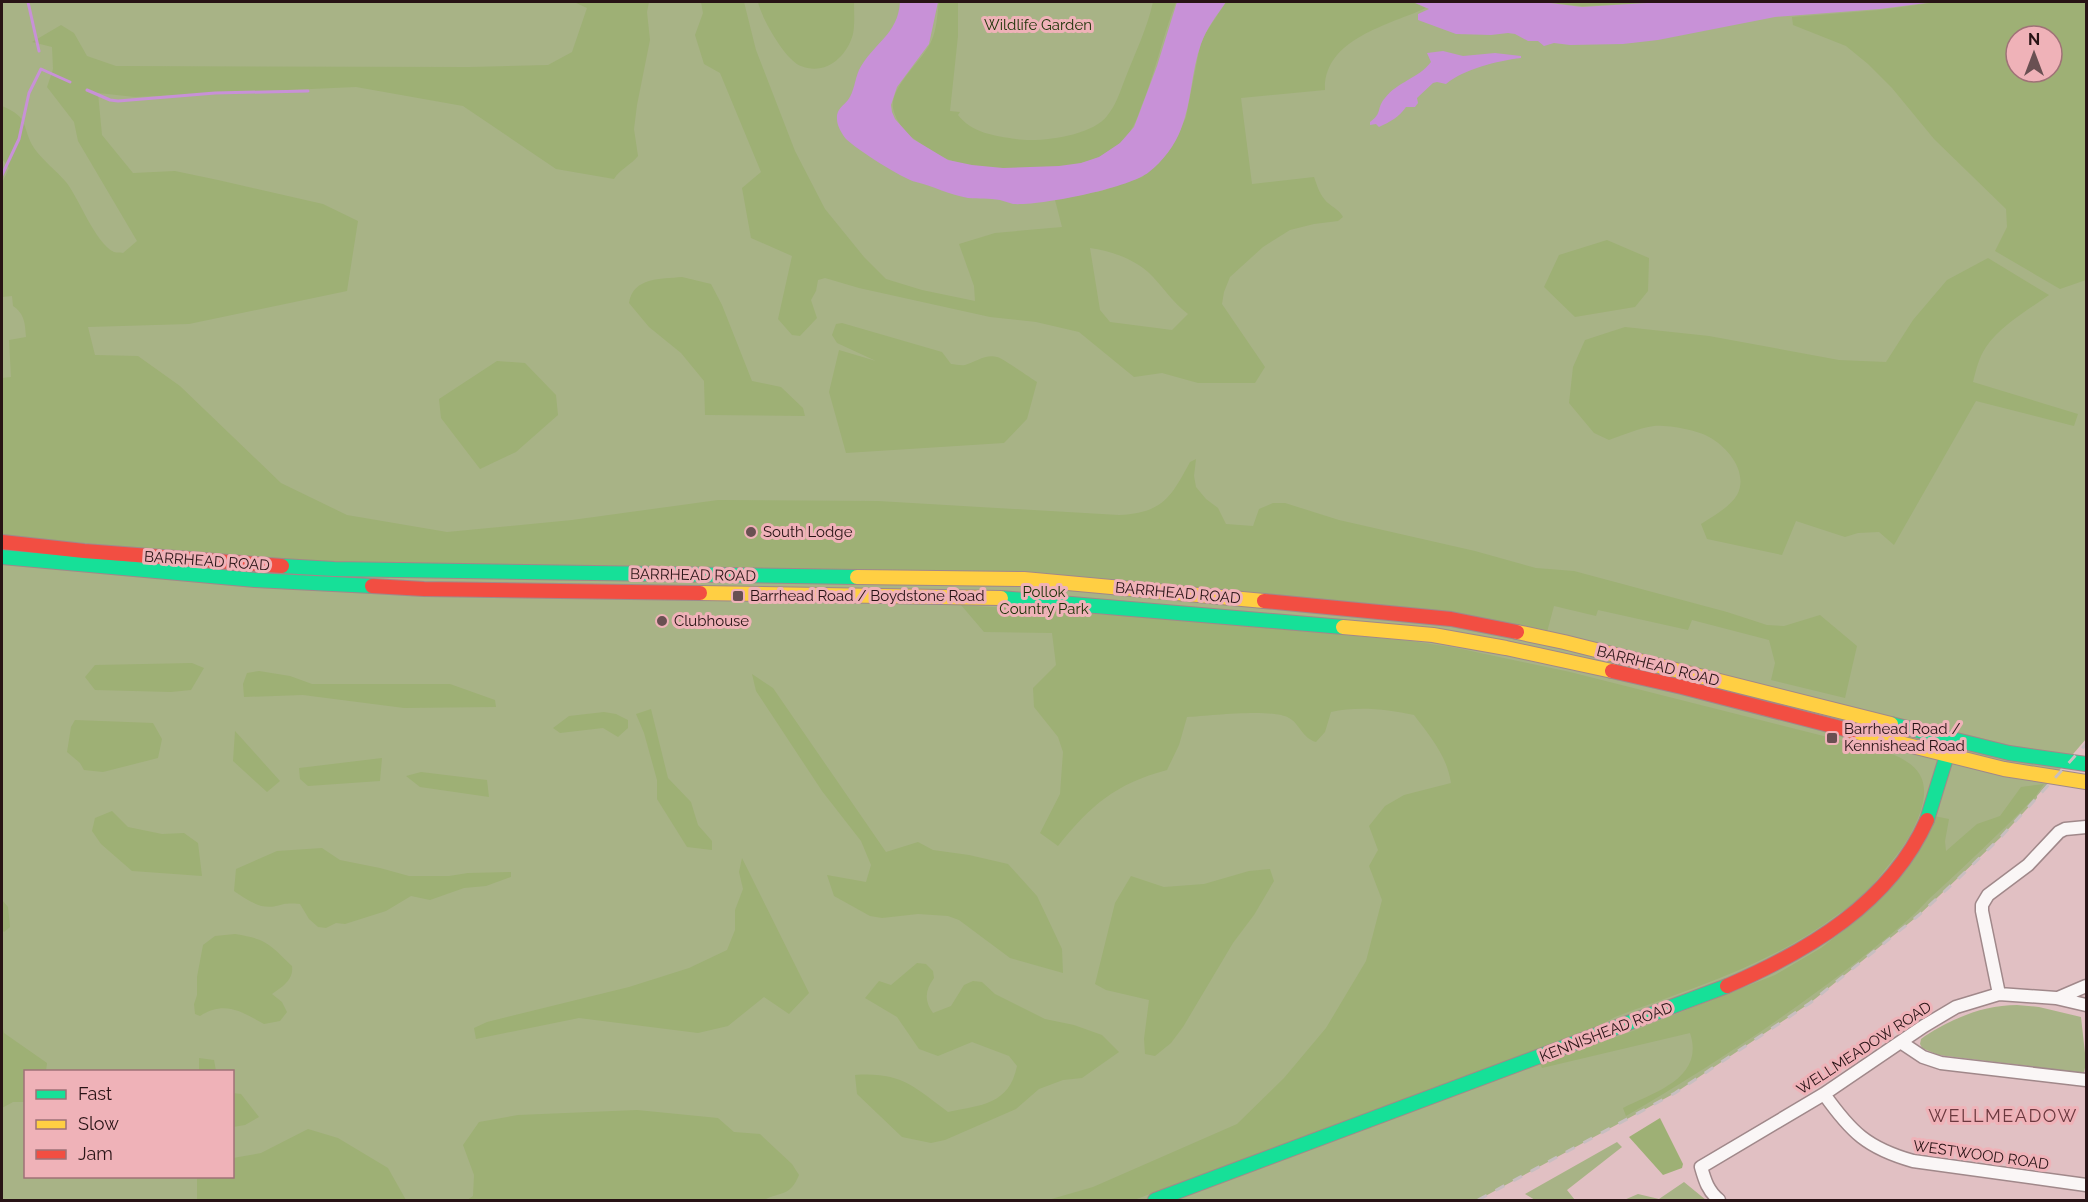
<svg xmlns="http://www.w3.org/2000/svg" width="2088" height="1202" viewBox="0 0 2088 1202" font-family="Raleway,sans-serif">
	<rect width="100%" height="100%" fill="#e1c0c3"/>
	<!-- green -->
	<path fill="#a8b386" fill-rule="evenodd" d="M2 2H2086V739L2037 796V798L2000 838 1919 915 1810 1003 1675 1093 1478 1200H2ZM2016 36H2052V72H2016ZM26 1072H232V1176H26Z
		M2017 1005 2039 1007 2081 1017 2086 1062 2084 1073 1938 1055 1922 1048 1920 1044 1921 1039 1925 1036C1953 1018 1984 1005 2017 1005Z
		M1617 1142 1622 1147 1567 1190 1575 1200H1535L1525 1194Z
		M1684 1182 1706 1200H1624L1638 1194 1659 1199Z"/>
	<!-- forest -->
	<path fill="#9eb075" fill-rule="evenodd" d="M574 2H649L647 12 650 40 637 105 634 129 638 156C631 165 620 169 614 179L556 169 463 106 356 87 135 97 98 93 102 135 133 173 175 171 218 180 323 204 358 221 347 291 189 324 88 327 95 355 138 356 180 386 281 483 347 515 447 532 572 520 718 500 878 501 1119 515C1163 513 1171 497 1190 462L1196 459 1194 476 1196 487 1206 499 1218 508 1226 524 1253 526 1259 509 1273 503H1285L1339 520 1475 551 1536 568 1574 571 1727 612 1767 625 1784 626 1820 615 1857 646 1845 698 1771 680 1775 663 1769 640 1692 620 1688 630 1598 610 1596 616 1554 606 1547 632 1062 576 305 562 2 536V378L11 377 9 340 26 337C25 324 25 314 13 306L12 296 2 297V183L9 168 2 159V106C31 118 21 127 34 148 43 161 56 170 66 182 79 198 95 243 114 252 117 253 120 252 123 253L137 241 78 141 74 122 47 87 53 69 52 47 32 42 61 25 74 33 87 56 116 66 469 67 548 65 572 52 587 8Z
		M701 2H744L756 50 795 151 825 209 864 257 886 279 922 290 975 301 974 286 959 244 995 233 1062 227 1055 200 1101 191 1142 177 1158 164 1172 147 1179 133 1186 117 1200 46 1205 34 1226 2H1412L1426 8C1389 25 1323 39 1325 90L1241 98 1252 184 1314 177C1317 185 1319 193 1325 200 1330 206 1339 209 1343 217L1338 221 1314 224 1290 230 1263 247 1230 277 1224 292 1222 304 1265 367 1255 383H1198L1162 373 1134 377 1079 332 1036 322 990 317 859 288 825 278 818 280 816 291 811 300 817 318 800 336 792 335 778 319 792 256 751 238 742 188 761 172 720 73 704 64 695 35 703 13ZM1090 248C1110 251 1132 258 1148 272 1163 286 1170 300 1188 314L1172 330 1110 322 1100 310Z
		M758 2H854C854 12 855 24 853 34 847 57 825 76 801 66 785 60 761 17 758 2Z
		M939 2 958 3V36L950 111 960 112 958 115C972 133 995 136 1016 139 1039 143 1092 136 1107 116 1116 105 1120 92 1125 79 1135 53 1147 29 1153 2H1176C1164 33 1157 65 1145 97 1138 113 1136 128 1122 141 1114 149 1103 156 1092 160 1059 171 989 172 956 162 943 159 931 150 920 143 907 135 896 123 893 108 890 87 922 61 931 42 937 29 937 15 939 2Z
		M1544 2H1659L1582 6Z
		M1938 2H2086V280L2060 289 1995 251 2007 227 2006 209 1934 139 1892 88 1868 64 1846 46 1793 25 1792 17 1880 10ZM2016 36H2052V72H2016Z
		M1607 240 1649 258 1648 291 1635 307 1575 317 1544 287 1559 255Z
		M1988 258 2049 295C2028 310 2001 325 1986 347 1979 357 1976 370 1973 382L2078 414 2074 426 1976 401 1894 545 1879 532 1858 533 1845 537 1796 521 1782 555 1707 539 1701 524C1712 517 1730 507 1737 495 1749 473 1728 447 1709 437 1697 430 1668 425 1654 426 1639 428 1623 435 1609 440L1594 433 1569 403 1573 367 1585 340 1625 327 1709 336 1839 360 1886 362 1913 320 1947 280Z
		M682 277 711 284 722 305 752 381 781 387 803 408 805 416 705 415 704 381 681 353 649 327 629 303C633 277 661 279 682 277Z
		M842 323 942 352 951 364C955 364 961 366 965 365 976 362 985 354 997 357 1001 357 1030 378 1037 382L1027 419 1004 443 846 453 829 392 839 350 876 361 837 343 832 335 836 324Z
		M497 361 525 363 556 395 558 415 516 452 480 469 441 418 439 399Z
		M961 605 1156 618 1411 641 1457 648 1570 672 1887 752C1916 763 1931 777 1921 810 1913 834 1900 852 1883 872 1877 880 1870 888 1863 896 1855 903 1846 909 1837 915 1770 965 1693 988 1615 1017L1595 1028 1134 1200H1048L1093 1187 1237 1124 1284 1078 1326 1028 1366 961 1382 900 1369 866 1378 850 1369 826 1385 806 1404 795 1451 783C1447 756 1430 736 1414 715 1387 709 1357 706 1331 712L1325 732 1316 742C1302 738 1300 724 1289 718 1272 708 1209 716 1187 717L1179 745 1167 770C1115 784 1091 805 1058 846L1040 833 1060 794 1063 752 1058 737 1034 707 1033 688 1056 665 1052 633 984 632Z
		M192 663 204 668 191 690 171 692 95 690 85 677 95 665Z
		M259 671 290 676 312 684H450L495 700 496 707 404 708 303 695 244 697 243 684 247 673Z
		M752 674 773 688 886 852 918 842 933 850 969 855 1008 864 1037 896 1047 917 1062 949 1063 973 1010 958 959 920 948 916 918 914 882 918 870 916 834 896 827 875 866 882 871 865 861 841 822 791 756 691Z
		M651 709 668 778 691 802 698 825 712 841V850L687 847 657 799V780L644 733 636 714Z
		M604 712 616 714 628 720V728L618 737 603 728 560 733 553 728 569 716Z
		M75 720 153 723 162 739 158 758 103 772 84 770 80 763 67 752 71 727Z
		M235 731 280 781 267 792 233 761Z
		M382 758 380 781 308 786 300 779 299 768Z
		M421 772 487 780 489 797 420 787 406 776Z
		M2044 784 2035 797C2001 832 1966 865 1930 898 1921 907 1913 916 1903 924 1817 997 1723 1059 1626 1116L1623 1108C1655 1092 1705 1078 1690 1033L1542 1068 1540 1064 1633 1031 1775 975 1821 948 1862 916 1934 816 1949 819 1945 841 1946 851 1977 824 2000 816 2021 787Z
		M112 811 128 827 162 834 184 833 198 843 202 876 132 871 101 844 92 831 95 818Z
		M322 848 340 860 380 868 409 876H449L468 873 511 872V877L486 886 464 888 430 900 411 896 386 911 345 924 336 923 326 928 318 927 309 919 300 904C289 903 286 903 276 906 260 910 246 899 234 891L236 869 277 851Z
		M742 858 809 993 789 1014 764 997 728 1026 698 1033 579 1018 476 1039 474 1028 487 1022 629 987 689 968 727 950 735 930V910L743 889 739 872Z
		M1270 869 1274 881 1254 915 1233 943 1183 1027 1171 1043 1155 1056 1145 1054 1144 1039 1149 1000 1106 990 1095 984 1115 903 1131 876 1164 887 1204 884 1249 871Z
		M2 900 8 907 10 927 4 932 2 930Z
		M235 934C267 939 269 944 292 966 294 980 282 987 272 994L282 1002 287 1012 280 1021 264 1024C242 1012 225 1000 200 1016L195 1014 194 1004 197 995V977L203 945 215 936Z
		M917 963 926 964 933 971 934 978C925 990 924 1001 933 1013L951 1006 964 985 973 981 982 982 995 994 1045 1019 1074 1025 1102 1035 1119 1052 1082 1078 1063 1080 1039 1089 1016 1109 945 1140 931 1143 902 1137 857 1094 855 1075C901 1072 913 1086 948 1112 981 1105 1009 1105 1017 1066L1009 1056 972 1042 938 1056 919 1049 897 1017 865 998 879 981 891 985Z
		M2 1024 4 1033 47 1063 46 1071 26 1072 25 1102H13L2 1108Z
		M199 1058 214 1060 216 1071H199Z
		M233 1093 241 1094 259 1117 245 1125 233 1127Z
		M637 1110 718 1118 734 1132 760 1134 792 1164 799 1175C790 1197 781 1191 764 1200H467L473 1196 474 1175 463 1145 479 1122 518 1115Z
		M1660 1118 1683 1164 1682 1168 1663 1175 1629 1137Z
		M308 1129 338 1138 388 1168 406 1200H197V1177L232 1176 233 1158 261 1153Z"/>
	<!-- water -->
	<path fill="#c891d7" d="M900 2H938L929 44 897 87 891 105 892 112 895 119 913 139 948 160 972 165 1003 168 1059 166 1081 163 1099 157 1120 143 1134 127 1139 114 1157 66 1177 2H1226C1217 15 1206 29 1201 44 1191 72 1192 102 1181 129 1175 145 1163 161 1149 172 1130 188 1039 206 1013 204 1009 203 1004 201 1000 200 989 198 979 199 968 198 950 195 933 186 916 182 903 179 856 149 846 139 842 134 837 126 837 119 836 110 843 106 848 100 854 92 855 79 859 70 873 43 898 35 900 2Z
		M1413 2H1542L1582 7 1663 2H1934L1880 9 1775 17 1658 40 1623 44 1570 45 1554 43 1544 46 1538 41H1528L1515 34 1508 33 1491 35 1456 34 1418 20V14L1429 9Z
		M1443 51 1463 56 1495 53 1521 56V58C1497 61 1464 69 1446 84L1437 82 1433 83 1417 98 1418 103 1415 107H1406C1399 117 1390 122 1379 127L1376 124 1370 125V122C1383 113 1376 108 1385 98 1397 82 1419 78 1431 62L1427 53Z"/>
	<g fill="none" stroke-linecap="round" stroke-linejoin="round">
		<!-- stream -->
		<path stroke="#c891d7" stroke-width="3" d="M28 2 39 51
			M87 90 110 100 118 101 215 93 308 91
			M2 175 19 139 29 93 41 69 70 82"/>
		<defs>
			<path id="street" d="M1999 994 1982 911V905L1988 895 2028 865 2059 832 2065 829 2086 827
				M2058 998 2086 986
				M1902 1043 1923 1057 1941 1063 2086 1080
				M1824 1094C1851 1132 1867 1148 1913 1161L2086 1185
				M1719 1200C1708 1191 1705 1181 1701 1167L1824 1094 1924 1026 1956 1007 1999 994 2056 998 2086 1005"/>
			<path id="fast" d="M2 557 255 580 372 586
				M282 566 334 569 857 577
				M1001 598 1343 627
				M1891 724 2009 753 2086 764
				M1927 820 1950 745
				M1155 1200 1727 986"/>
			<path id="slow" d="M857 577 1024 579 1264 601
				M700 593 1001 598
				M1343 627 1433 635 1506 648 1612 671
				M1517 632 1564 642 1891 724
				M1852 731 2004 769 2086 782"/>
			<path id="jam" d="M2 542 84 551 282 566
				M372 586 424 589 700 593
				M1264 601 1451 619 1517 632
				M1612 671 1682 687 1852 731
				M1727 986C1808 951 1890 903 1927 820"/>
		</defs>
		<!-- street casing -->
		<use href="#street" stroke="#a0888a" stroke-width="15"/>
		<!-- fast casing -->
		<use href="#fast" stroke="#a0888a" stroke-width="16"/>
		<!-- slow casing -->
		<use href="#slow" stroke="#a0888a" stroke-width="16"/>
		<!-- jam casing -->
		<use href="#jam" stroke="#a0888a" stroke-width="16"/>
		<!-- street -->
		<use href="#street" stroke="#faf6f6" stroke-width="12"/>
		<!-- fast -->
		<use href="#fast" stroke="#16e098" stroke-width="14"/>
		<!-- slow -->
		<use href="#slow" stroke="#ffcf43" stroke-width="14"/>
		<!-- jam -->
		<use href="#jam" stroke="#f24e42" stroke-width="14"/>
		<!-- rail -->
		<path stroke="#c8bec0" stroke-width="3" stroke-dasharray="10 10" stroke-linecap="butt" d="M1478 1200 1675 1093 1810 1003 1919 915 1960 877 2000 838 2086 744"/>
	</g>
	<!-- markers -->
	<g fill="#695052" stroke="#efb2b8" stroke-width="2">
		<circle cx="751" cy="532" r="6"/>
		<rect x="732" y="590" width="12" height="12" rx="3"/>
		<circle cx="662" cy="621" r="6"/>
		<rect x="1826" y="732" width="12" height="12" rx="3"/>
	</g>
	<g text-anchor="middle" stroke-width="6" stroke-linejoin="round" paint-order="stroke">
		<!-- park labels -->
		<g font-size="15" fill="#1b3206" stroke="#efb2b8">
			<text x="1038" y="30">Wildlife Garden</text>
			<text x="1044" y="597">Pollok<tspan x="1044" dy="17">Country Park</tspan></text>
		</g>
		<!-- poi labels -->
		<g font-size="15" fill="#281315" stroke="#efb2b8" text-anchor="start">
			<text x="763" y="537">South Lodge</text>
			<text x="750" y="601">Barrhead Road / Boydstone Road</text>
			<text x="674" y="626">Clubhouse</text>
			<text x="1844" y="734">Barrhead Road /<tspan x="1844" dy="17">Kennishead Road</tspan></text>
		</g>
		<!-- street labels -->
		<g font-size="15" fill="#281315" stroke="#efb2b8">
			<text transform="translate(207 561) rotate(4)" y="5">BARRHEAD ROAD</text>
			<text transform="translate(693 575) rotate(1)" y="5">BARRHEAD ROAD</text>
			<text transform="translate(1178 593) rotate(5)" y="5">BARRHEAD ROAD</text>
			<text transform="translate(1658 666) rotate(14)" y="5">BARRHEAD ROAD</text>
			<text transform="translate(1606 1032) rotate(-21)" y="5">KENNISHEAD ROAD</text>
			<text transform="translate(1864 1048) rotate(-33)" y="5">WELLMEADOW ROAD</text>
			<text transform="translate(1981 1155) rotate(8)" y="5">WESTWOOD ROAD</text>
		</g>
		<!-- quarter labels -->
		<g font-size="18" letter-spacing="1.5" fill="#6a383e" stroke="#efb2b8">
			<text x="2003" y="1122">WELLMEADOW</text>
		</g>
	</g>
	<!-- border -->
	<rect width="2088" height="1202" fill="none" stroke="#281315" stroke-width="6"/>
	<!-- legend -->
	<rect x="24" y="1070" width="210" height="108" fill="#efb2b8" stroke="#9f7277" stroke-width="1.5"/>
	<rect x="36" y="1090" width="30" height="9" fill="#16e098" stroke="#9f7277" stroke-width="1.5"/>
	<text x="78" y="1100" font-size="18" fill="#281315">Fast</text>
	<rect x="36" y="1120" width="30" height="9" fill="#ffcf43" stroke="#9f7277" stroke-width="1.5"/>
	<text x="78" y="1130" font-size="18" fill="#281315">Slow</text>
	<rect x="36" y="1150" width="30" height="9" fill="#f24e42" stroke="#9f7277" stroke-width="1.5"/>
	<text x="78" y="1160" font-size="18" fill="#281315">Jam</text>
	<!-- north arrow -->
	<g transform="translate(2034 54)"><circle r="28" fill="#efb2b8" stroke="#9f7277" stroke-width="1.5"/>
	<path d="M0-4.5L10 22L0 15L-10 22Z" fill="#695052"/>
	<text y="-9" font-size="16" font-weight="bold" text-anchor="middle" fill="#281315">N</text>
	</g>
</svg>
